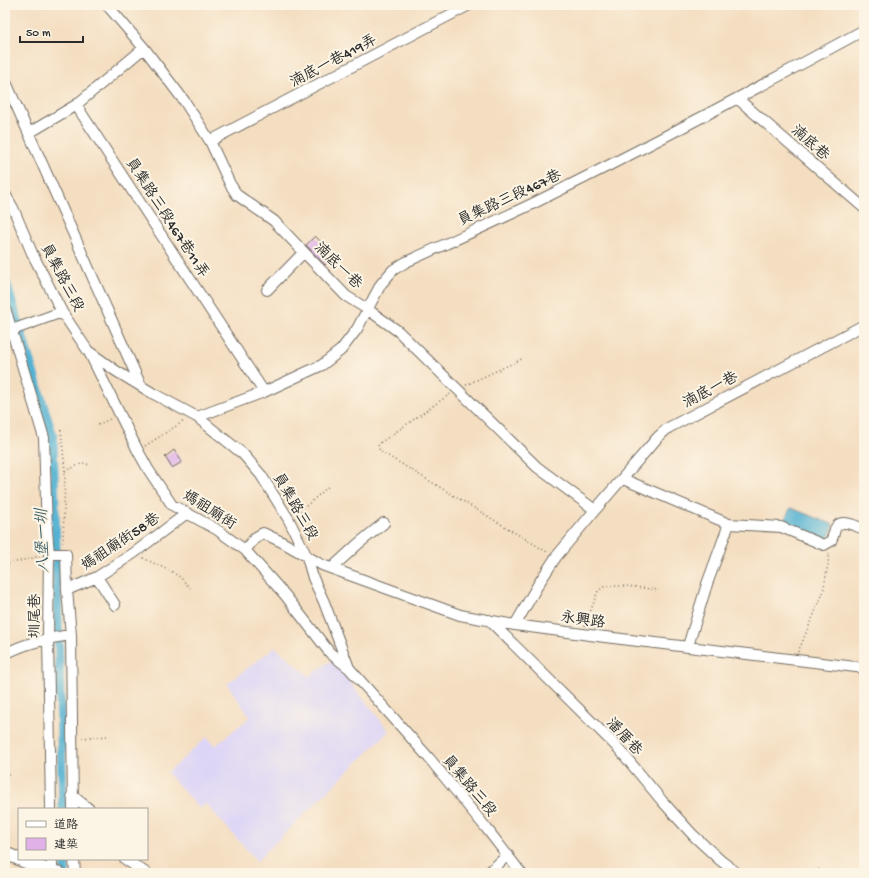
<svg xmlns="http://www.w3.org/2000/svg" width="869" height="878" viewBox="0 0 869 878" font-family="'Gochi Hand','LXGW WenKai TC',sans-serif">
	<rect width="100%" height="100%" fill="#fcf5e5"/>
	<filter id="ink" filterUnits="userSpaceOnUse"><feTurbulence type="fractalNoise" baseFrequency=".025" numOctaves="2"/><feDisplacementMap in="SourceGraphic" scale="8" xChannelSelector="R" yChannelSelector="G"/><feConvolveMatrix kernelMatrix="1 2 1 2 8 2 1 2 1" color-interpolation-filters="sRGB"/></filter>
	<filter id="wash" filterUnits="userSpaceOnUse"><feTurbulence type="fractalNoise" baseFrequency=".012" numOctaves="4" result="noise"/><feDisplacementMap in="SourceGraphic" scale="16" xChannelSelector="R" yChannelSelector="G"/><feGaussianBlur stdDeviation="0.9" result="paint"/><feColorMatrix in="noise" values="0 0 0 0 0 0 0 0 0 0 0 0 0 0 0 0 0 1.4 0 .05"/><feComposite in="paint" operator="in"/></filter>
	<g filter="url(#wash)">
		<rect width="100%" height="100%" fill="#f4dec1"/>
		<!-- built -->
		<path fill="#ddd5f6" d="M275 647 309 676 332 660 389 731 257 861 206 804 200 809 167 773 207 737 215 746 250 717 227 684Z"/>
		<!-- water -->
		<path fill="#54b2d2" stroke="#406e7e" d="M791 508 834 525 827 541 783 526 788 512Z"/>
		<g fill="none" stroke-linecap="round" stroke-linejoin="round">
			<!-- canal -->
			<path stroke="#54b2d2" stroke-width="9" d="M5 279 53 437 63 809
				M65 859V873"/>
		</g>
		<g id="blocks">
			<!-- building -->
			<path fill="#dfb1e8" d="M315 236 335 255 325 265 306 245Z
				M174 450 182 462 172 468 165 457Z"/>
		</g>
	</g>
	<g filter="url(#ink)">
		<use href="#blocks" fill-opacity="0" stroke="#716a60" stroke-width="1"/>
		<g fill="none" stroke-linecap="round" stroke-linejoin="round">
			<defs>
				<path id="minor" d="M107 5 144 48 185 102 210 141 230 184 237 195 274 221 346 296 367 309 398 331 537 467 595 510
					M5 80 141 386
					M738 99 864 208
					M76 105 144 48
					M29 133 76 105 264 392
					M210 141 469 5
					M5 194 13 208 32 253 62 312 88 351 116 371 154 394 197 417 243 454 261 475 289 520 307 557 313 578 324 602 349 668 429 758 487 829 521 873
					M267 290 304 252
					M5 308 44 438 47 531 49 554 48 638 51 809
					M12 330 62 312
					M89 352 138 451 148 469 172 505 216 529 245 550 285 595 330 653 349 668
					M197 417 264 392 322 365 341 350 357 329 381 284 393 270 406 262C448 243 490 224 532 204 644 149 754 90 864 30
					M623 479 729 524
					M245 550 256 537 263 533 282 542 322 565 460 615 515 625 605 637 864 668
					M49 554H66L67 590 71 635 73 809
					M332 568 358 544 384 523
					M97 577 115 605
					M67 590 97 577 134 553 187 513
					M489 620 619 749 663 802 693 835 720 860 737 873
					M515 625 539 583 556 557 595 510 658 437 668 428 864 325
					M688 646 707 584 729 524 781 527 824 545 831 541C833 537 834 533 835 529 840 517 855 526 864 529
					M5 654C25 643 48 638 71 635
					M72 795 89 809
					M52 859V873
					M74 859 75 873
					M125 859 146 873
					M488 873 508 855"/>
				<path id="major" d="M5 853 30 864 59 873"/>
			</defs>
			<!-- minor casing -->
			<use href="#minor" stroke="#716a60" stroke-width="12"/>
			<!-- major casing -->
			<use href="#major" stroke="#716a60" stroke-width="14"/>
			<!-- path -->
			<path stroke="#716a60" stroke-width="1.5" stroke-dasharray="1 3" stroke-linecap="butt" d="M466 385 524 358
				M450 394 380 443 378 446 380 451 547 552
				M98 425 112 418
				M61 430 65 471 63 545
				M145 446 184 421
				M65 471 83 463 90 465
				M297 514 329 486
				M143 558 172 572 180 577 190 588
				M861 560 864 550
				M5 562 7 564 41 556
				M5 576 7 564
				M585 626 598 591 605 586H626L659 590
				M798 652 823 593 828 564 829 553
				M82 738 107 736
				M5 772 10 775
				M816 873 819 869 823 873"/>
			<!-- minor -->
			<use href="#minor" stroke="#fff" stroke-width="10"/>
			<!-- major -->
			<use href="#major" stroke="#fff" stroke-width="12"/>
		</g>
	</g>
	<g text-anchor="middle" stroke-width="4" stroke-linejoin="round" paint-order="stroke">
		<!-- street labels -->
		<g font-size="15" fill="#2b2b2b" stroke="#fcf5e5">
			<text transform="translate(333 60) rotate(-28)" y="5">湳底一巷419弄</text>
			<text transform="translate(811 142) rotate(41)" y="5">湳底巷</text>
			<text transform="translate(509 197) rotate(-25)" y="5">員集路三段467巷</text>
			<text transform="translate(168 217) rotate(57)" y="5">員集路三段467巷11弄</text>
			<text transform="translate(339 265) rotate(44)" y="5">湳底一巷</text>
			<text transform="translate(63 277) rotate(62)" y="5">員集路三段</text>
			<text transform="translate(710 389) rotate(-28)" y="5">湳底一巷</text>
			<text transform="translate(296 506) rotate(60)" y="5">員集路三段</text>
			<text transform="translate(210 509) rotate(32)" y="5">媽祖廟街</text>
			<text transform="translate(120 541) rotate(-34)" y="5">媽祖廟街58巷</text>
			<text transform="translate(34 616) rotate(-90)" y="5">圳尾巷</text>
			<text transform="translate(583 619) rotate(8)" y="5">永興路</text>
			<text transform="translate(625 736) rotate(47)" y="5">潘厝巷</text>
			<text transform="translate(470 785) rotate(50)" y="5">員集路三段</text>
		</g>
		<!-- water labels -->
		<g font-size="16" font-style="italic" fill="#395a65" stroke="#fcf5e5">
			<text transform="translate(41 541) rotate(-92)" y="6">八堡一圳</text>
		</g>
	</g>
	<!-- margin -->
	<rect width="869" height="878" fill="none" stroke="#fcf5e5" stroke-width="20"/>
	<!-- legend -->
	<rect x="18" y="808" width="130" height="52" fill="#fcf5e5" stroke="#a8a49b"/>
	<rect x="26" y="821" width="20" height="6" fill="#ffffff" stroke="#a8a49b"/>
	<text x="54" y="828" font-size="12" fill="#2b2b2b">道路</text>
	<rect x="26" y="838" width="20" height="12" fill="#dfb1e8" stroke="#a8a49b"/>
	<text x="54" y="848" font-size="12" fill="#2b2b2b">建築</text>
	<!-- scale -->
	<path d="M20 36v6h63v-6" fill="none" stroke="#2b2b2b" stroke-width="2"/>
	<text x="26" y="36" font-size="12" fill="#2b2b2b" stroke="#fcf5e5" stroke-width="3" paint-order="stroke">50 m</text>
</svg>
